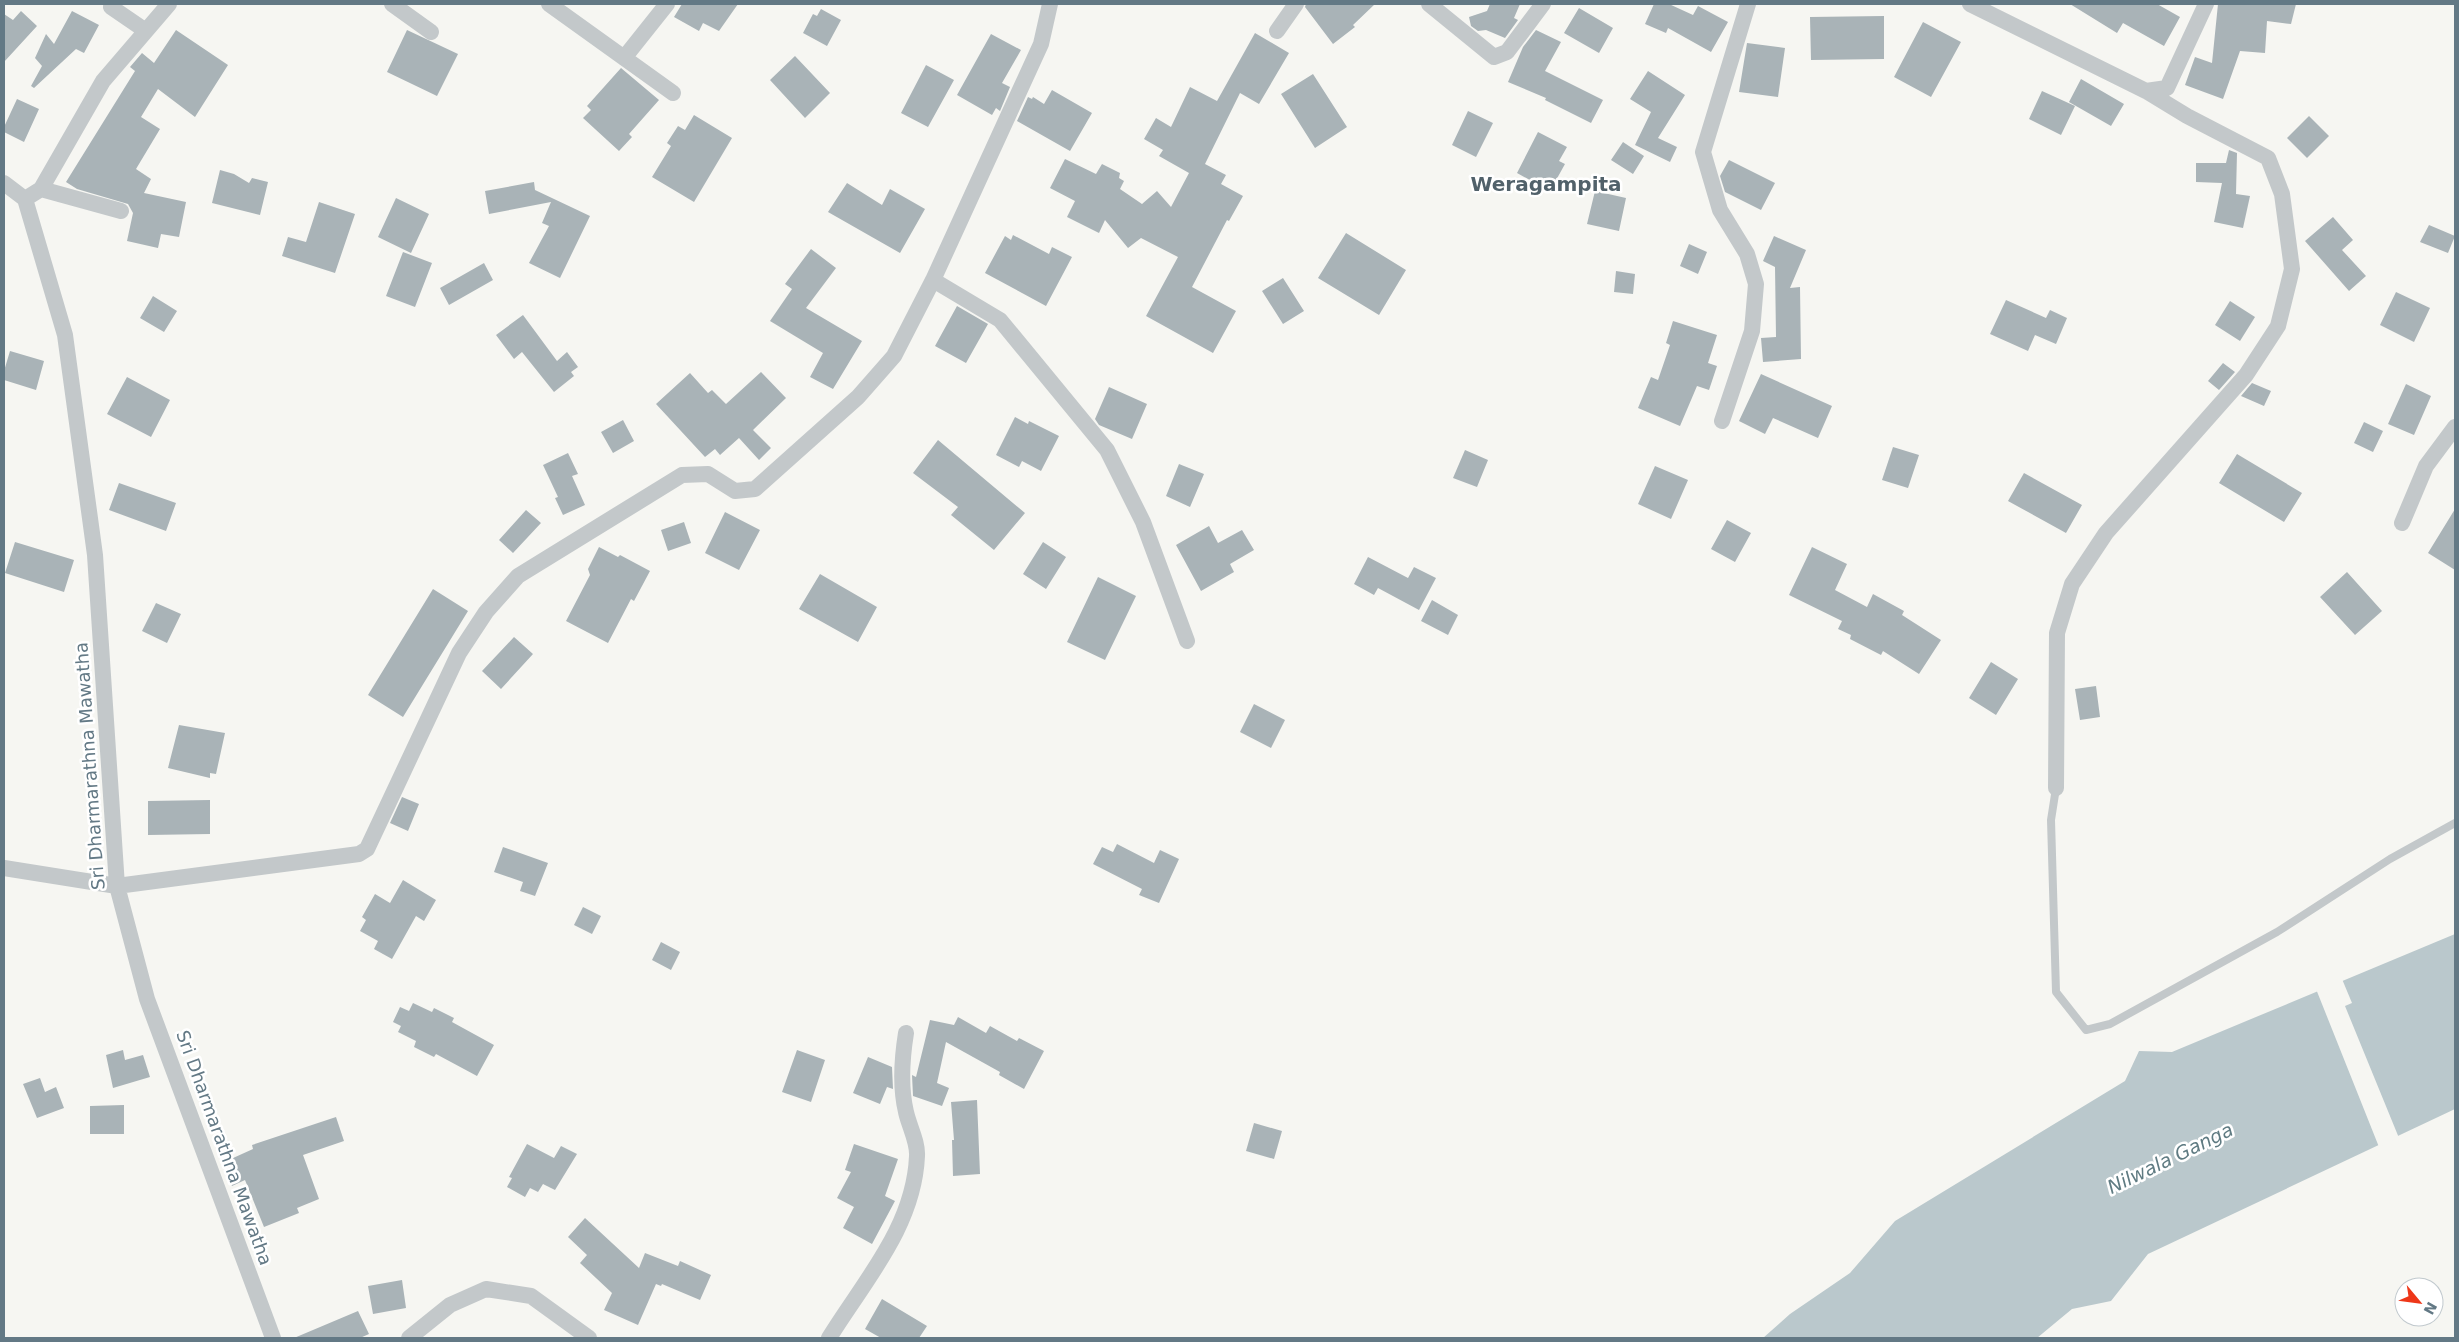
<svg xmlns="http://www.w3.org/2000/svg" width="2459" height="1342" viewBox="0 0 2459 1342" font-family="'DejaVu Sans',sans-serif">
	<rect width="100%" height="100%" fill="#f6f6f2"/>
	<!-- water -->
	<path fill="#bac8cc" d="M2455 934V1109L2148 1254 2111 1301 2072 1309 2037 1338H1763L1790 1314 1850 1273 1895 1221 2125 1081 2139 1051 2172 1052Z"/>
	<!-- pier -->
	<path fill="#f6f6f2" d="M2342 979 2352 1003 2345 1006 2399 1138 2379 1147 2316 989Z"/>
	<!-- building -->
	<path fill="#a9b3b7" d="M682 4H738L719 31 703 23 699 31 674 17Z
		M1306 4H1375L1353 25 1355 27 1333 44 1305 7Z
		M1490 4H1520L1514 18 1518 20 1505 38 1486 30 1478 31 1471 26 1469 17 1487 11Z
		M1654 4H1669L1693 15 1698 6 1728 22 1711 52 1668 28 1666 33 1645 24Z
		M2070 4H2157L2180 17 2164 46 2123 23 2117 33Z
		M2218 4H2296L2291 24 2267 21 2265 53 2240 51 2223 99 2185 85 2195 57 2212 63Z
		M1579 8 1613 28 1599 53 1564 33Z
		M821 9 841 20 827 46 803 33 813 14 817 16Z
		M21 11 37 26 4 62V14L13 20Z
		M72 11 99 25 84 53 76 49 34 88 31 86 42 66 35 58 46 34 54 44Z
		M1884 16V59L1811 60 1810 17Z
		M1923 22 1961 42 1931 97 1894 77Z
		M176 30 228 65 195 117 158 89 141 117 160 129 136 169 151 179 144 193 186 202 179 237 161 234 158 248 127 241 133 213 128 204 77 189 66 182 135 71 130 67 142 53 154 63Z
		M407 30 458 54 437 96 387 72Z
		M1536 30 1561 42 1545 71 1603 100 1591 123 1545 100 1546 98 1508 82 1523 47Z
		M1255 33 1289 53 1259 104 1240 93 1205 164 1226 175 1221 184 1243 196 1229 221 1227 220 1192 287 1236 311 1213 353 1146 316 1178 257 1141 238 1128 248 1105 220 1099 233 1067 217 1075 201 1050 188 1065 159 1096 174 1102 164 1120 173 1119 178 1124 181 1120 189 1142 204 1157 191 1171 207 1189 173 1159 156 1163 150 1144 139 1156 118 1171 127 1190 87 1217 101Z
		M991 34 1021 50 1002 83 1010 87 1000 111 996 108 992 115 957 95Z
		M1747 43 1785 48 1778 97 1739 92Z
		M795 56 830 93 805 118 770 80Z
		M926 65 954 80 928 127 901 113Z
		M621 68 659 100 629 134 632 137 619 151 583 118 591 110 587 106Z
		M1648 71 1685 95 1658 138 1677 147 1670 162 1635 145 1651 112 1630 99Z
		M1313 74 1347 127 1315 148 1281 94Z
		M2081 79 2124 104 2111 126 2069 102Z
		M1052 90 1092 113 1070 151 1017 121 1028 97 1032 99 1033 97 1044 104Z
		M2042 91 2075 106 2061 135 2029 119Z
		M17 99 39 109 24 142 4 132V127Z
		M1468 111 1493 123 1476 157 1452 145Z
		M694 115 732 138 694 202 652 177 671 146 667 143 678 126 685 130Z
		M2309 116 2329 136 2307 158 2287 138Z
		M1538 132 1567 147 1559 161 1565 164 1550 191 1517 173Z
		M1623 142 1644 156 1633 174 1611 160Z
		M2229 150 2237 153 2236 194 2250 196 2243 228 2214 222 2222 183 2196 182V163H2226Z
		M1729 160 1775 183 1761 210 1725 192 1720 176Z
		M220 170 234 174 249 183 252 178 268 182 260 215 212 203Z
		M534 182 535 190 590 216 560 278 529 263 549 226 542 223 551 202 489 214 485 191Z
		M847 183 882 205 890 189 925 209 900 253 828 212Z
		M1595 191 1626 198 1619 231 1587 224Z
		M396 198 429 214 411 253 378 237Z
		M319 202 355 214 335 273 282 256 288 237 306 242Z
		M2333 217 2353 240 2342 250 2366 276 2349 291 2305 241Z
		M2429 225 2455 236 2448 253 2420 242Z
		M1346 233 1406 270 1379 315 1318 278Z
		M1013 235 1049 254 1052 247 1072 257 1046 306 985 273 1005 236 1011 240Z
		M1774 236 1806 250 1790 288 1800 287 1801 359 1763 362 1761 338 1776 337 1775 267 1763 261Z
		M1689 244 1707 252 1698 274 1680 266Z
		M811 249 836 268 806 308 862 341 833 389 810 377 823 353 770 321 792 289 785 284Z
		M403 252 432 263 415 307 386 296Z
		M484 263 493 280 449 305 440 288Z
		M1616 271 1635 274 1633 294 1614 292Z
		M1283 278 1304 311 1283 324 1262 291Z
		M2396 292 2430 308 2414 342 2380 325Z
		M153 296 177 311 164 332 140 318Z
		M2006 300 2046 318 2050 310 2067 318 2056 344 2035 335 2028 351 1990 334Z
		M2230 301 2255 317 2240 341 2215 325Z
		M957 306 988 324 966 363 935 346Z
		M523 315 557 361 567 352 578 367 571 372 574 376 554 392 522 352 514 359 496 335Z
		M1673 321 1717 335 1708 363 1717 366 1709 390 1697 386 1680 426 1638 408 1651 377 1658 380 1670 345 1666 343Z
		M10 351 44 361 36 390 4 380V371Z
		M2223 363 2235 372 2219 390 2208 381Z
		M761 372 786 398 753 430 771 448 759 460 739 438 720 455 715 449 705 457 656 404 690 373 708 393 712 390 726 404Z
		M1761 374 1832 406 1818 438 1773 418 1765 434 1739 421Z
		M127 377 170 400 151 437 107 414Z
		M2252 383 2271 391 2264 406 2241 396Z
		M2406 384 2431 396 2414 435 2388 424Z
		M1109 387 1147 404 1132 439 1099 425 1095 419Z
		M1015 417 1028 424 1029 421 1059 436 1041 471 1022 461 1019 467 996 455Z
		M623 420 634 441 613 453 601 432Z
		M2364 422 2383 431 2373 452 2354 443Z
		M938 440 1025 513 994 550 951 515 958 507 913 473Z
		M1893 447 1919 455 1908 488 1882 480Z
		M1465 450 1488 460 1477 487 1453 478Z
		M568 453 578 474 572 476 585 505 563 515 555 498 558 497 543 465Z
		M2237 454 2302 493 2284 522 2219 483Z
		M1179 464 1204 474 1190 507 1166 496Z
		M1655 466 1688 480 1671 519 1638 504Z
		M2024 473 2082 505 2066 533 2008 501Z
		M119 483 176 503 166 531 109 510Z
		M2455 509V570L2428 553Z
		M526 510 541 523 513 553 499 540Z
		M725 512 760 530 739 570 705 553Z
		M1727 520 1751 533 1735 562 1711 549Z
		M684 522 691 543 668 551 661 530Z
		M1209 526 1218 543 1242 530 1254 550 1230 564 1234 572 1201 591 1176 545Z
		M15 542 74 560 64 592 5 573Z
		M1043 542 1066 557 1046 589 1023 574Z
		M599 547 618 557 620 555 650 571 634 601 631 599 608 643 566 621 590 575 588 569Z
		M1812 547 1847 564 1835 590 1867 607 1873 594 1904 611 1902 615 1941 640 1919 674 1883 651 1881 655 1850 639 1851 635 1838 629 1842 621 1789 595Z
		M1368 557 1408 578 1414 567 1436 578 1419 610 1378 588 1374 595 1354 584Z
		M2347 572 2382 611 2355 635 2320 597Z
		M820 574 877 607 858 642 799 609Z
		M1098 577 1136 596 1105 660 1067 642Z
		M433 589 468 611 403 717 368 695Z
		M1432 600 1458 615 1448 635 1421 621Z
		M156 603 181 614 167 643 142 631Z
		M514 637 533 654 501 689 482 671Z
		M1991 662 2018 679 1996 715 1969 698Z
		M2096 686 2100 717 2080 720 2075 689Z
		M1254 704 1285 720 1271 748 1240 732Z
		M179 725 225 733 216 774 210 773V778L168 768Z
		M402 797 419 804 408 831 390 823Z
		M210 800V834L148 835V801Z
		M1117 844 1154 863 1160 850 1179 859 1159 903 1139 895 1142 889 1093 864 1102 847 1113 852Z
		M503 847 548 863 535 896 520 891 523 882 494 872Z
		M403 880 436 900 424 921 416 916 392 959 374 949 378 941 360 931 366 920 362 917 375 894 390 903Z
		M583 907 601 916 592 934 574 925Z
		M661 942 680 952 671 970 652 960Z
		M413 1003 432 1012 434 1008 454 1018 452 1022 494 1045 477 1076 436 1054 434 1057 414 1047 416 1041 398 1032 401 1026 393 1022 400 1007 409 1011Z
		M958 1017 986 1033 990 1026 1017 1041 1019 1038 1044 1051 1024 1089 999 1075 1000 1072 946 1042 937 1083 949 1088 942 1106 913 1096 912 1075 916 1077 930 1020 954 1025Z
		M123 1050 125 1060 143 1055 150 1077 113 1088 106 1055Z
		M797 1050 825 1060 811 1102 782 1092Z
		M868 1057 892 1067 893 1089 887 1087 880 1104 853 1093Z
		M40 1078 45 1092 56 1087 64 1108 37 1118 23 1084Z
		M977 1100 980 1174 953 1176 952 1140H954L951 1102Z
		M124 1105V1134H90V1106Z
		M336 1117 344 1141 303 1155 319 1199 297 1208 299 1213 264 1227 245 1180 232 1186 222 1163 253 1149 252 1145Z
		M1254 1123 1282 1131 1274 1159 1246 1151Z
		M527 1144 554 1158 561 1146 577 1154 555 1190 543 1184 538 1192 530 1188 525 1197 507 1187 512 1178 509 1177Z
		M854 1144 898 1159 885 1196 895 1201 872 1244 843 1228 854 1207 837 1198 851 1172 845 1170Z
		M585 1218 639 1268 645 1253 678 1266 680 1261 711 1275 700 1300 662 1284 661 1286 656 1284 638 1325 604 1310 612 1293 580 1263 587 1255 568 1237Z
		M402 1280 406 1308 373 1314 368 1286Z
		M882 1299 927 1326 919 1338H881L865 1329Z
		M358 1311 369 1334 360 1338H294Z"/>
	<g fill="none" stroke-linecap="round" stroke-linejoin="round">
		<!-- service -->
		<path stroke="#c3c8ca" stroke-width="8" d="M2056 788 2051 820 2056 992 2086 1030 2110 1024 2277 932 2390 859 2455 823"/>
		<!-- minor -->
		<path stroke="#c3c8ca" stroke-width="16" d="M392 4 431 32
			M549 4 673 93
			M1429 4 1494 57 1507 52 1543 4
			M1970 4 2146 91 2167 88 2206 4
			M111 7 146 31
			M1277 31 1296 4
			M624 58 667 4
			M4 183 25 199 65 335 95 555 117 886 147 999 273 1338
			M41 189 121 211
			M25 199 41 189 103 81 169 4
			M933 280 1000 320 1107 450 1143 522 1187 641
			M1722 421 1752 331 1756 284 1747 254 1720 210 1703 152 1748 4
			M2402 523 2426 466 2455 427
			M2056 788 2057 633 2072 584 2106 533 2246 375 2278 326 2292 269 2282 194 2268 158 2187 116 2146 91
			M4 868 117 886 359 854 367 849 459 653 486 612 518 576 682 475 708 474 735 491 755 489 858 397 894 356 933 280 1041 44 1050 4
			M409 1338 450 1305 486 1289 531 1296 589 1338
			M829 1338C864 1281 914 1227 917 1156 918 1142 909 1126 906 1112 900 1087 902 1058 906 1033"/>
	</g>
	<g text-anchor="middle" stroke-width="5" stroke-linejoin="round" paint-order="stroke">
		<!-- street labels -->
		<g font-size="18" fill="#637985" stroke="#fff">
			<text transform="translate(90 766) rotate(-94)" y="6">Sri Dharmarathna Mawatha</text>
			<text transform="translate(224 1148) rotate(70)" y="6">Sri Dharmarathna Mawatha</text>
		</g>
		<!-- water labels -->
		<g font-size="19" font-style="italic" fill="#5f7b82" stroke="#fff">
			<text transform="translate(2170 1158) rotate(-26)" y="7">Nilwala Ganga</text>
		</g>
		<!-- quarter labels -->
		<g font-size="20" font-weight="bold" fill="#51616a" stroke="#fff">
			<text x="1546" y="191">Weragampita</text>
		</g>
	</g>
	<!-- border -->
	<rect width="2459" height="1342" fill="none" stroke="#637985" stroke-width="10"/>
	<!-- north arrow -->
	<g transform="translate(2419 1302) rotate(119)"><circle r="24" fill="#ffffff" stroke="#c1c9ce"/>
	<path d="M0-4L9 19L0 12L-9 19Z" fill="#ee3719"/>
	<text y="-8" font-size="14" font-weight="bold" text-anchor="middle" fill="#637985">N</text>
	</g>
</svg>
